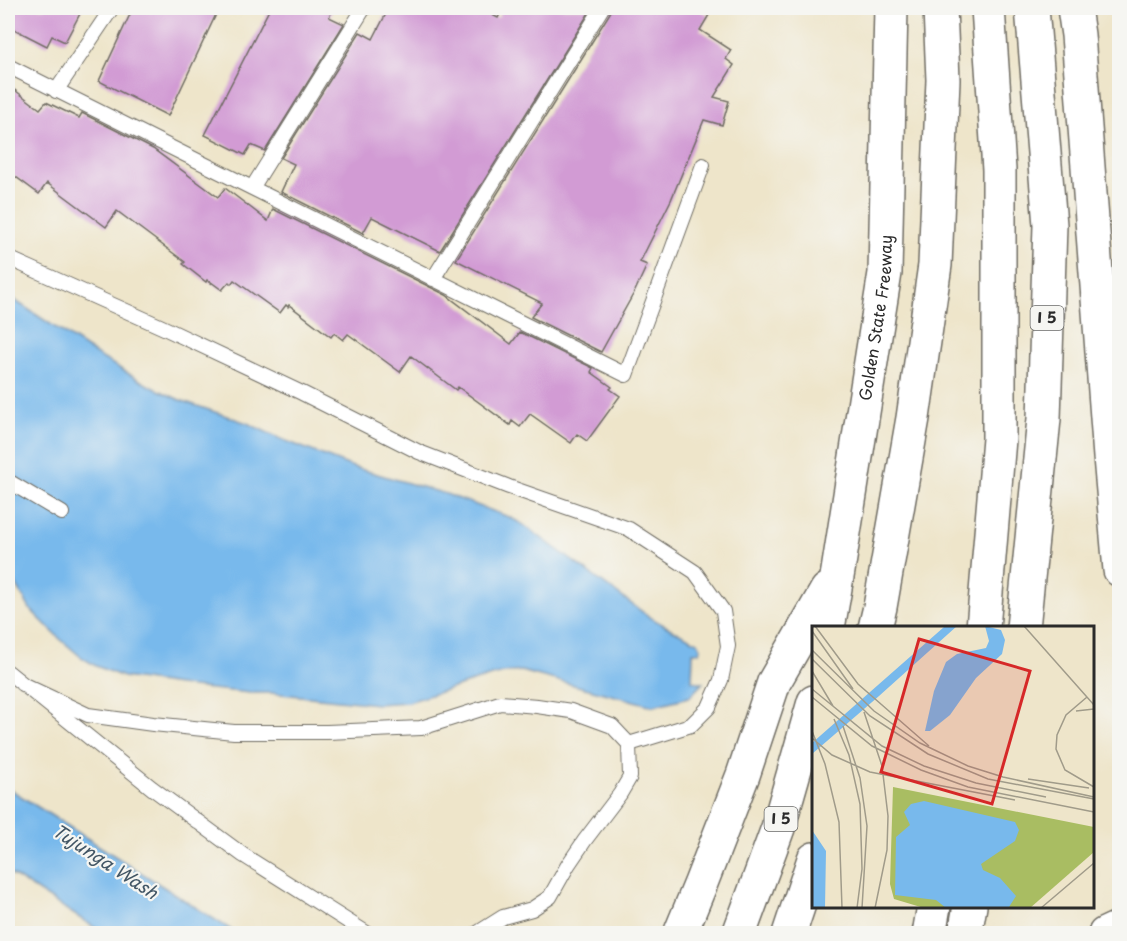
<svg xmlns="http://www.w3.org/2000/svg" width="1127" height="941" viewBox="0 0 1127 941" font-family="'Playpen Sans',sans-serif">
	<rect width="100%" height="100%" fill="#f6f6f2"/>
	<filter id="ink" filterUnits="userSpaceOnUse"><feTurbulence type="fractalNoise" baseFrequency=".0167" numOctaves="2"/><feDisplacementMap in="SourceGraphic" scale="12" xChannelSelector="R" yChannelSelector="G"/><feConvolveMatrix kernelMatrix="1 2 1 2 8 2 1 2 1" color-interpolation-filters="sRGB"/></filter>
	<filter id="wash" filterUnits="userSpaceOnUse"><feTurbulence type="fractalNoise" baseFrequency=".008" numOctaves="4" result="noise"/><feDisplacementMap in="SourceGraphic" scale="24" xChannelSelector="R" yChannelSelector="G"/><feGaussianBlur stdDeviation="1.35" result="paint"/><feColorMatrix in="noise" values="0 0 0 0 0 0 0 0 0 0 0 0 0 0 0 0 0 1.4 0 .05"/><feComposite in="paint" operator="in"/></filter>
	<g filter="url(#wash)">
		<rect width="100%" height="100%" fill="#eee5ca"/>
		<!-- water -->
		<path fill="#78b9ec" stroke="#52728c" stroke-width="1.5" d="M8 296 97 355 148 385 180 400 247 423 281 439 353 467 446 494 509 517 522 524 651 618 671 629 698 642 701 648 700 652H693L692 681 703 683 689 697 653 706 521 671 503 673 485 678 408 702 377 704 271 693H250L192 687 123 677 96 666 81 657 59 638 30 609 8 570Z
			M8 788 236 933H103L8 872Z"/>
		<g id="blocks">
			<!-- building -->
			<path fill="#d29bd4" d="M8 8H83L65 42 52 36 47 46 8 26Z
				M133 8H219L168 116 99 81Z
				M270 8H334L329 17 344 24 265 151 251 145 245 155 205 135Z
				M389 8H479L498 18 503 8H592L440 251 372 217 363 233 365 234 281 192 294 164 281 158 360 32 373 39Z
				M611 8H696L709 15 700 30 731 50 726 59 734 65 714 97 729 101 722 125 704 120 671 200 640 262 647 265 635 291 601 352 531 317 542 303 456 260 610 13Z
				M8 85 40 109 46 102 79 118 82 113 153 149 218 197 225 188 268 221 273 209 446 295 511 344 520 332 593 368 591 372 612 387 610 389 620 396 587 441 577 434 571 443 530 414 520 427 512 421 510 425 458 387 456 390 411 356 400 372 348 334 343 340 334 333 331 337 289 305 288 307 286 305 280 313 234 280 231 284 229 282 222 290 211 282V283L207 280 206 282 183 264 185 262 117 211 106 227 47 183 39 194 8 171Z"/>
		</g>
	</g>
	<g filter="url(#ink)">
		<use href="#blocks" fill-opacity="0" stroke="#6f6c63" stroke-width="1.5"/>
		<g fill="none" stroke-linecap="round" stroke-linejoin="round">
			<defs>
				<path id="lane" d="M8 66 626 375 703 165
					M56 91 112 8
					M252 188 364 8
					M8 258 162 327 302 393 419 452 509 487 629 529 695 572 723 611 728 646 721 680 709 707 691 725 629 744
					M433 279 602 8
					M8 481 62 513
					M8 672 152 788 243 855 368 934
					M22 684 88 715 153 724 234 732H327L421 728 500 703 537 706 571 711 612 726 629 744 630 777 620 794 585 840 568 865 550 897 532 909 503 917 476 934"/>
				<g id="highway">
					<path d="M1074 8 1078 35 1110 457 1120 570"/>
					<path id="s1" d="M828 628 838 571 885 273 891 8"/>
					<path d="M875 628 880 607 913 418 935 265 943 80 940 8"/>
					<path d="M983 628 999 439V170L988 8"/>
					<path d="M1023 628 1044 419 1050 225 1032 8"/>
					<path d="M680 934 701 883 743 775 774 682 827 590"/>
					<path d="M739 934 778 828 814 702"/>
					<path d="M789 934 814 859"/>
					<path d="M929 934 934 906"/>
					<path d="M965 934 970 906"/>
					<path d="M1105 934 1120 927"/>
				</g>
			</defs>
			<!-- lane casing -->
			<use href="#lane" stroke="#6f6c63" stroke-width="16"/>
			<!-- highway casing -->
			<use href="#highway" stroke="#6f6c63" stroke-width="36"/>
			<!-- lane -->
			<use href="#lane" stroke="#fff" stroke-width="14"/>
			<!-- highway -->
			<use href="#highway" stroke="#fff" stroke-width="33"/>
		</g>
	</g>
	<g text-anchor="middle" stroke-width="4.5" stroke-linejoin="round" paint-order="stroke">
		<!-- shield labels -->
		<g fill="#f6f6f2" stroke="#686867" stroke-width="1.5">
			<rect x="1030.5" y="306" width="33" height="24" rx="4.5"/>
			<rect x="764.5" y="807" width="33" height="24" rx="4.5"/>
		</g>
		<g font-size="15" font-weight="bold" fill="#2b2b2b">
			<text x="1047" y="323">I 5</text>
			<text x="781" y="824">I 5</text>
		</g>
		<!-- street labels -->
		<g font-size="16" fill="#2b2b2b" stroke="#f6f6f2">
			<text dy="6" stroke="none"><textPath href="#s1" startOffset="314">Golden State Freeway</textPath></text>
		</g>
		<!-- water labels -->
		<g font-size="18" font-style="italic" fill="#425665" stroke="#f6f6f2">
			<text transform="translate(105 862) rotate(33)" y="6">Tujunga Wash</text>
		</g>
	</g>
	<!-- overview -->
	<g transform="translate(812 626)">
		<rect width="282" height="282" fill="#eee5ca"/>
		<path d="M81 161 282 201V226L218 282H112L82 273 78 258Z" fill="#a9bd62"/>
		<path d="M145 0 67 70 0 128V117L132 1ZM173 0 189 4 193 14 190 28 164 52 138 89 118 105H113L122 65 134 36 145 28 174 22 177 15ZM112 175 203 196 207 204 203 215 169 238 171 244 188 252 204 270 197 281 134 282 124 274 83 269 84 211 98 199 92 186 99 178ZM0 204 14 225 13 282H0Z" fill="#78b9ec"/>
		<path fill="none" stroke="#a09b8a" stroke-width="1.5" d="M3 0 46 58 117 120M212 0 282 79M0 5 41 63M0 24 62 85 108 117 156 140 191 151 282 171M0 33 58 90 116 128 176 153 282 173M0 45 21 80M0 63 70 120 112 140 164 157 234 171M0 71 60 120 109 144 156 161 282 186M275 71 254 89 245 109 244 123 253 144 282 161M264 85 282 83M52 86 70 140 76 190 75 224 63 282M22 93 37 129 48 178 50 243 45 282M31 100 48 152 55 200 50 282M0 105 13 138 27 196 30 282M0 112 20 129 58 146 203 174M216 153 277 162M229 282 282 237"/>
		<path fill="#d62828" fill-opacity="0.15" stroke="#d62828" stroke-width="3" d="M107 13 218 45 180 178 69 146Z"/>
		<rect width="282" height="282" fill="none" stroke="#2b2b2b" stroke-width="3"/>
	</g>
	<!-- margin -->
	<rect width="1127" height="941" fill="none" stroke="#f6f6f2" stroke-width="30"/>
</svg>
